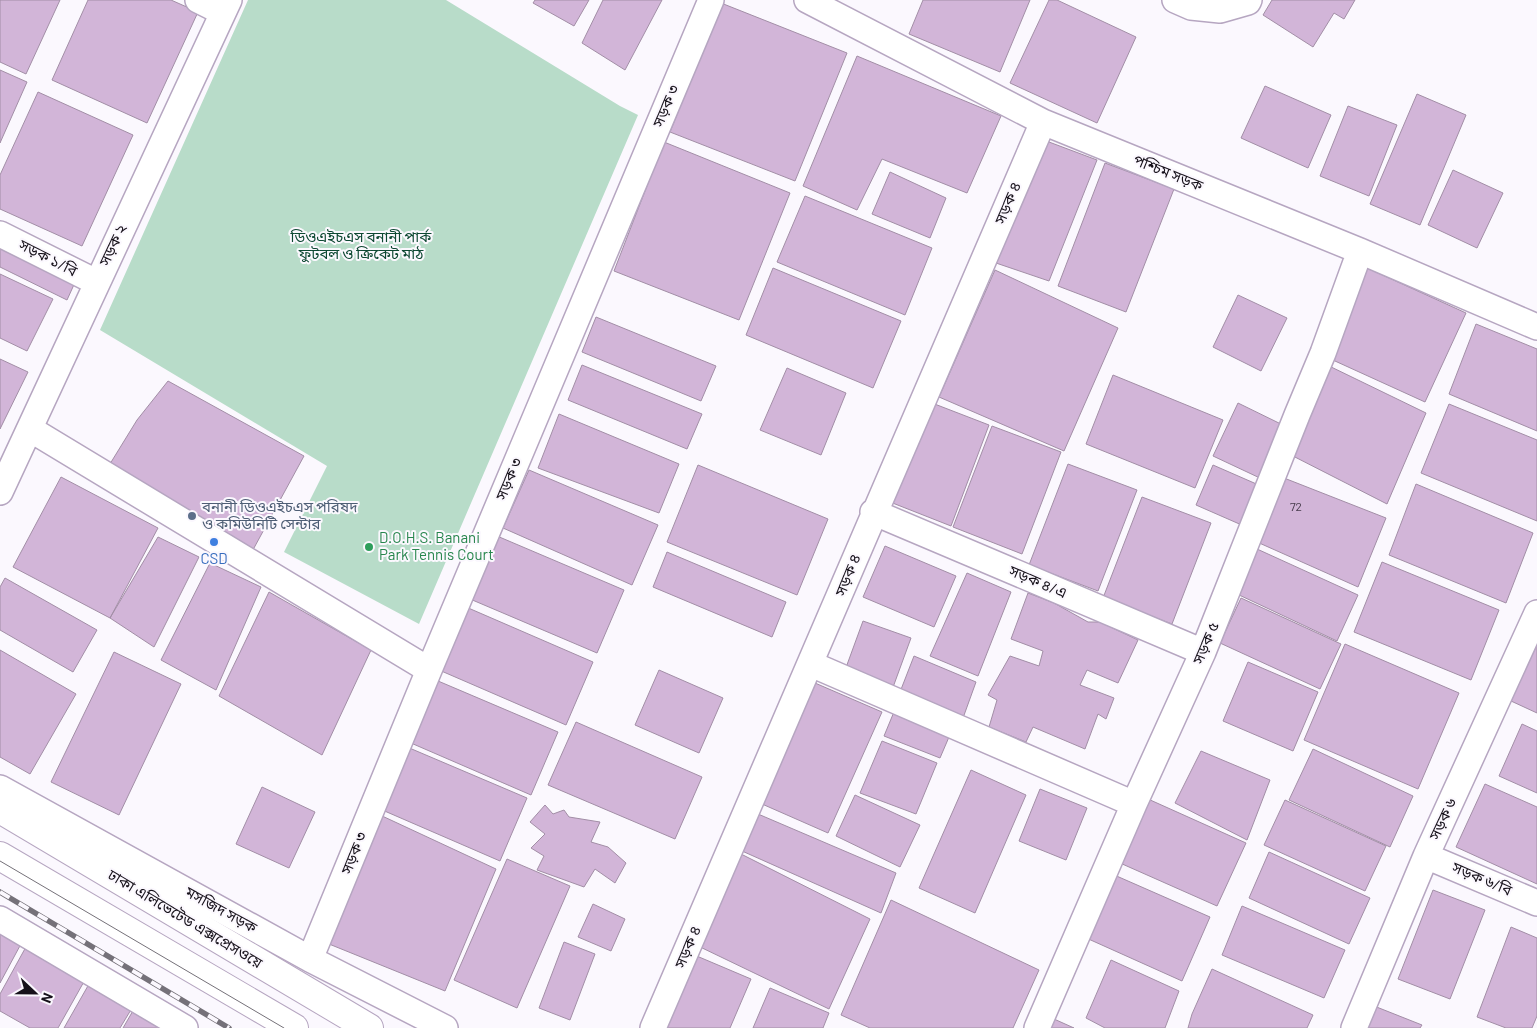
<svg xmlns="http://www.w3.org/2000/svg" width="1537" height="1028" viewBox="0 0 1537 1028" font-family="Barlow,'Noto Sans Bengali',sans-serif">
	<rect width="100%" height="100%" fill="#fbf8fe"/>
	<!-- green -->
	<path fill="#b8dcc9" d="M248 0H446L620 106 638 115 419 624 284 552 327 466 100 330Z"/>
	<!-- building -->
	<path fill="#d2b5d8" stroke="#a28ea6" d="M0 0H60L26 74 0 62Z
		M88 0H171L198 12 147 123 52 80Z
		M535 0H589L574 26 533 3Z
		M603 0H662L625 70 582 43Z
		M923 0H1030L1000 72 909 34Z
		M1049 0H1057L1136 37 1097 123 1010 83Z
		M1272 0H1355L1344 19 1334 13 1313 47 1263 15Z
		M721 3 847 53 795 181 670 132Z
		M857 56 1001 116 967 193 882 159 857 210 803 186Z
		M0 70 27 82 0 143Z
		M1265 86 1331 115 1308 168 1241 138Z
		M38 92 133 135 82 246 0 209V175Z
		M1417 94 1466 115 1420 225 1370 204Z
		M1348 106 1397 125 1369 196 1320 176Z
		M1041 139 1097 160 1049 281 993 262Z
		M664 142 790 193 739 320 614 271Z
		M1105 163 1174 189 1126 312 1058 286Z
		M1453 170 1503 193 1477 248 1428 225Z
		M890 172 946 198 930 238 872 214Z
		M805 196 932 248 905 315 777 262Z
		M0 240 77 278 67 300 0 267Z
		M1365 267 1466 313 1425 402 1324 356Z
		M773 268 901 321 873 388 746 335Z
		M995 270 1118 328 1064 451 939 397Z
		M0 274 53 299 27 351 0 338Z
		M1238 295 1287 318 1261 371 1213 347Z
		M596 317 716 366 701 401 582 352Z
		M1476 324 1537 349V431L1449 394Z
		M0 359 28 372 0 429Z
		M1325 364 1426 413 1387 504 1289 454Z
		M582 365 702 414 687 449 568 400Z
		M787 368 846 393 821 455 760 430Z
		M1113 375 1223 420 1195 488 1086 444Z
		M168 381 304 456 248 559 105 472 137 420Z
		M932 403 989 425 951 526 890 502Z
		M1238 403 1287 427 1262 479 1213 456Z
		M1449 404 1537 440V521L1421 473Z
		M559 414 679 464 659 513 538 468Z
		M992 426 1061 452 1022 554 953 527Z
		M1068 464 1137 490 1098 591 1029 565Z
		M698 465 828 519 797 595 667 542Z
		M1213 465 1261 486 1244 526 1196 505Z
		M529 470 658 525 632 585 503 528Z
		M61 477 158 528 110 618 13 567Z
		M1284 478 1386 518 1358 587 1257 542Z
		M1416 484 1533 533 1506 603 1389 555Z
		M1142 497 1211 523 1172 624 1103 598Z
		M497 536 624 590 597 653 470 599Z
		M158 537 199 557 154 647 110 618Z
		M885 546 956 576 934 627 863 597Z
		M1257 549 1358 595 1337 641 1237 594Z
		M667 552 786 602 772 637 653 587Z
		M1382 562 1499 610 1471 680 1354 632Z
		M210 563 261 587 216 690 161 660Z
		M967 573 1011 592 978 676 930 656Z
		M5 578 97 630 73 672 0 630V587Z
		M269 592 371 650 322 755 219 696Z
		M1028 593 1054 603 1088 622H1100L1138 640 1118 683 1087 670 1080 685 1114 698 1106 719 1098 714 1085 749 1033 727 1026 742 989 727 997 700 988 695 1010 656 1039 666 1043 651 1011 639Z
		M1241 598 1341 644 1320 689 1220 643Z
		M466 607 593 662 566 725 439 670Z
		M863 621 911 638 892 690 844 673Z
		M1345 644 1459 693 1418 789 1304 740Z
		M1536 644 1537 645V713L1511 701Z
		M0 650 76 694 30 774 0 757Z
		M114 652 181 684 119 815 51 782Z
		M914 656 976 682 963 718 900 692Z
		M1248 662 1318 692 1293 751 1223 721Z
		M659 670 723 698 699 753 635 725Z
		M431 678 558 732 531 795 404 740Z
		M815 683 882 712 828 833 762 804Z
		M896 707 952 730 940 758 884 736Z
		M576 722 702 777 675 839 548 785Z
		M1522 724 1537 731V793L1499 776Z
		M882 741 937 763 916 814 860 793Z
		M400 744 527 798 500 861 373 806Z
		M1313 749 1413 796 1390 847 1289 800Z
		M1201 751 1270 780 1247 840 1175 803Z
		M971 770 1026 795 975 913 919 888Z
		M1485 784 1537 807V884L1456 847Z
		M262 787 315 812 289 868 236 844Z
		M1040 789 1087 808 1066 860 1019 841Z
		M855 795 920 825 900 867 836 836Z
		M1148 799 1246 843 1217 906 1120 863Z
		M1285 800 1386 846 1365 891 1264 845Z
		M545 805 553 814 564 810 569 817 600 822 591 842 608 847 626 863 615 883 595 869 584 887 537 870 544 856 531 848 545 834 530 822Z
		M758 814 896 873 881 913 742 851Z
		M380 815 496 869 445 991 329 944Z
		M1269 852 1370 898 1349 944 1249 898Z
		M739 853 870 919 829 1009 696 945Z
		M507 859 570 886 517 1008 454 980Z
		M1112 874 1210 917 1182 981 1084 937Z
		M1433 890 1485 910 1450 999 1398 979Z
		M891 900 1039 970 1013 1028H870L841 1015Z
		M593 904 625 919 611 951 578 937Z
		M1242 906 1345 950 1324 998 1222 955Z
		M1511 927 1537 938V1016L1532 1028H1506L1477 1017Z
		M0 930 22 942 0 983Z
		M564 942 595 954 570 1020 539 1008Z
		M27 945 86 978 58 1028H30L0 1011V994Z
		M692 954 751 979 730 1028H661Z
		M1111 960 1179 991 1165 1028H1105L1086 1018Z
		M1212 969 1313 1015 1307 1028H1188L1192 1014Z
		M89 984 132 1008 120 1028H64Z
		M770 988 829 1013 823 1028H753Z
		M1369 1004 1422 1025 1420 1028H1360Z
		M134 1009 162 1028H123Z
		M1054 1019 1074 1028H1050Z"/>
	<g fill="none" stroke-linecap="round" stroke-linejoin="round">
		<defs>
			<path id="street" d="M198 0 222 12
				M807 0 1043 122 1360 251 1537 327
				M1175 0 1191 7 1220 10 1248 2 1249 0
				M0 234 96 282
				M30 429 429 670
				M0 492 229 0
				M873 512 1203 652
				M811 664 1134 804
				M0 788 310 959 445 1028
				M1426 856 1537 903
				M0 919 185 1028
				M310 959 429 670 711 0
				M653 1028C784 726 912 423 1043 122
				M1037 1028 1134 804 1203 652 1297 415 1323 353 1360 251
				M1354 1028 1426 856 1537 613"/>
			<path id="highway" d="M0 809 369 1028
				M0 856 294 1028"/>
		</defs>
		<!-- street casing -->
		<use href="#street" stroke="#b6a6c1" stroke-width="28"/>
		<!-- highway casing -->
		<use href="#highway" stroke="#b6a6c1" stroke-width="30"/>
		<!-- street -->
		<use href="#street" stroke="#fff" stroke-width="25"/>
		<!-- highway -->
		<use href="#highway" stroke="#fff" stroke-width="28"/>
		<!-- tram -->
		<path stroke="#757179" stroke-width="1" d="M0 861 284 1028"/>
		<defs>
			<path id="rail" d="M0 892 229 1028"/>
		</defs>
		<!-- rail casing -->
		<use href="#rail" stroke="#757179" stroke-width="5.5"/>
		<!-- rail -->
		<use href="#rail" stroke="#fbf8fe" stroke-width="4" stroke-dasharray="11" stroke-linecap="butt"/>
	</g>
	<!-- markers -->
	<circle fill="#5c6f8a" stroke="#fbf8fe" stroke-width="2" cx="192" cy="516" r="5"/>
	<circle fill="#3f7fe0" stroke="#fbf8fe" stroke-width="2" cx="214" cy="542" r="5"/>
	<circle fill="#2e9e5b" stroke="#fbf8fe" stroke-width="2" cx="369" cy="547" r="5"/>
	<g text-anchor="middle" stroke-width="4" stroke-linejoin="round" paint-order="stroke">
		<!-- number labels -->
		<g font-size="12" fill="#453a4a">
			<text x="1296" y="511">72</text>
		</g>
		<!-- street labels -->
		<g font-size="15" fill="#16111a" stroke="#fbf8fe">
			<text transform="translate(666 106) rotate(-67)" y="5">সড়ক ৩</text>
			<text transform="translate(1168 173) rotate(22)" y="5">পশ্চিম সড়ক</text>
			<text transform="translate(1008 203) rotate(-67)" y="5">সড়ক ৪</text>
			<text transform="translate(113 245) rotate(-65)" y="5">সড়ক ২</text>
			<text transform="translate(48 258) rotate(27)" y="5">সড়ক ১/বি</text>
			<text transform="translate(509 479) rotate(-67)" y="5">সড়ক ৩</text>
			<text transform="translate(848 575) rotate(-68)" y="5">সড়ক ৪</text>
			<text transform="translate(1038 582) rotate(23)" y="5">সড়ক ৪/এ</text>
			<text transform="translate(1206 643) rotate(-67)" y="5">সড়ক ৫</text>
			<text transform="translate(1443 819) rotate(-65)" y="5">সড়ক ৬</text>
			<text transform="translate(354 853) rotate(-68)" y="5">সড়ক ৩</text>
			<text transform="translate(1482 879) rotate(23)" y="5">সড়ক ৬/বি</text>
			<text transform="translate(221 910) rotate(29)" y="5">মসজিদ সড়ক</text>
			<text transform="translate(185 919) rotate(31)" y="5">ঢাকা এলিভেটেড এক্সপ্রেসওয়ে</text>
			<text transform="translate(688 947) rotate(-67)" y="5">সড়ক ৪</text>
		</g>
		<!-- park labels -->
		<g font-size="15" fill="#0d4832" stroke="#fbf8fe">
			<text x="361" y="242">ডিওএইচএস বনানী পার্ক<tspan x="361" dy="17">ফুটবল ও ক্রিকেট মাঠ</tspan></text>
		</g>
		<!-- service labels -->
		<g font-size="15" fill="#4e5e75" stroke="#fbf8fe" text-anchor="start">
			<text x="202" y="512">বনানী ডিওএইচএস পরিষদ<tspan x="202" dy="17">ও কমিউনিটি সেন্টার</tspan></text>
		</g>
		<!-- leisure labels -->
		<g font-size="15" fill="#27864d" stroke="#fbf8fe" text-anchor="start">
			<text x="379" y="543">D.O.H.S. Banani<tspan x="379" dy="17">Park Tennis Court</tspan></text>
		</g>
		<!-- shop labels -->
		<g font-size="15" fill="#366cbe" stroke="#fbf8fe">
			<text x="214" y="564">CSD</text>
		</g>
	</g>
	<!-- north arrow -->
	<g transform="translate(35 993) rotate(112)" stroke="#fbf8fe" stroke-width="4" paint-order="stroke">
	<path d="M0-4L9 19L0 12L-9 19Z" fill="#16111a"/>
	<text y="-8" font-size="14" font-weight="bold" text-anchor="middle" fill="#16111a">N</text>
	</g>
</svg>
